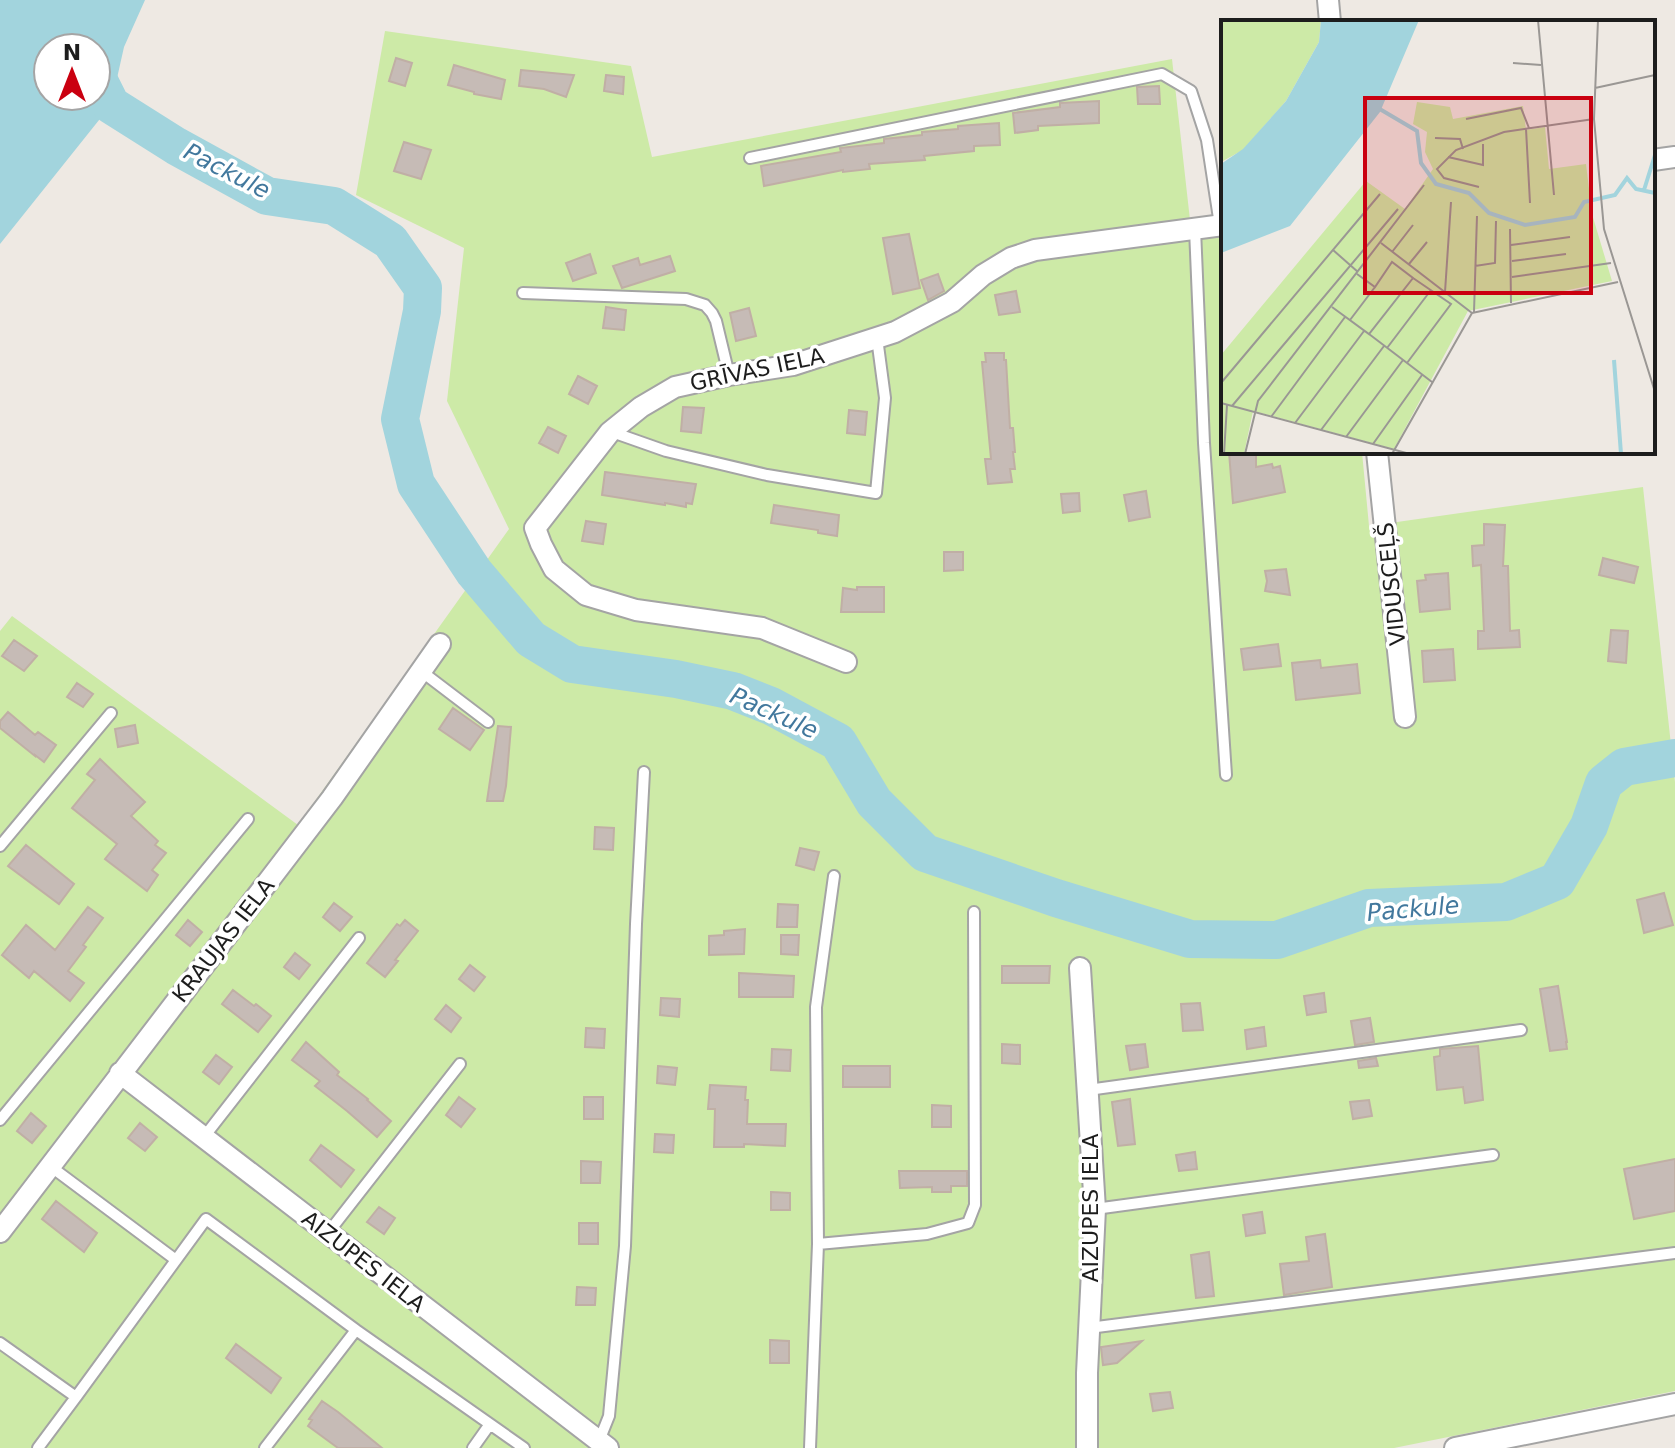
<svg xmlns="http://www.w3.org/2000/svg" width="1675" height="1448" viewBox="0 0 1675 1448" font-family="'DejaVu Sans',sans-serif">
	<rect width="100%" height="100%" fill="#eee9e3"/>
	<!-- grass -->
	<path fill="#cdeaa7" d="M385 31 631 66 652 157 1172 59 1192 238 1223 234V452H1362L1369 526 1643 487 1675 782V1391L1394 1448H0V631L12 616 298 825 509 529 447 401 464 248 356 195Z"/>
	<!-- water -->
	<path fill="#a2d4dd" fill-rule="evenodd" d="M0 0H145L124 47 111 105 0 244ZM48 48H96V96H48Z"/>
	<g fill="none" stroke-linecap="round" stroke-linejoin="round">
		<!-- river -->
		<path stroke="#a2d4dd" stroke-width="38" d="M96 75 111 105 176 146 267 196 334 206 390 241 423 288 422 311 400 419 416 484 474 572 531 639 572 664 676 679 733 691 771 706 838 742 874 802 925 853 1056 898 1190 939 1277 940 1369 908 1506 902 1557 881 1589 826 1604 783 1624 767 1675 758"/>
	</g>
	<!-- building -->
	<path fill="#c6bbb6" stroke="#c0afa5" stroke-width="2" d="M396 58 412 63 405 86 389 81Z
		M454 65 505 80 501 99 474 94V92L448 85Z
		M521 70 574 75 566 97 544 89 519 86Z
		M606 75 624 77 623 94 604 91Z
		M1159 86 1160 104H1138L1137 87Z
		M1099 101V123L1038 126V130L1015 133 1013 113 1060 107V103Z
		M999 123 1000 145 974 146V151L924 156 925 160 869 164 870 169 843 172V170L764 186 761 166 841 152 840 148 884 143V139L922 135V132L958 129V126Z
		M404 142 431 150 421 179 394 171Z
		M909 234 920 288 893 294 883 238Z
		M590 254 596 273 573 281 566 263Z
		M670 256 675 271 622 288 613 266 638 258 640 265Z
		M938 274 944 291 928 300 921 280Z
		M1016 291 1020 312 999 315 995 295Z
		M606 307 626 310 624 330 603 328Z
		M749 308 756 336 736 341 730 313Z
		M985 353H1004V360H1006L1010 428H1013L1015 452H1013L1015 469H1010L1012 482 988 484 985 459H991L982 362H986Z
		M578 376 597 386 588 404 569 394Z
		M683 407 704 408 701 433 681 431Z
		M849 410 867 412 865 435 847 433Z
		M548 427 566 436 558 453 539 443Z
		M1229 452H1256V467L1272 464 1273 468 1280 466 1285 492 1233 503Z
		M605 472 696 484 692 504 686 503V507L665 503V505L602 495Z
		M1146 491 1150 517 1129 521 1124 495Z
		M1079 493 1080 511 1063 513 1061 494Z
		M774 505 839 515 837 536 818 533V530L771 523Z
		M586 521 606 524 603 544 582 541Z
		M1484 524 1505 525 1503 566H1508L1510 631 1519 630 1520 647 1478 649V631H1484L1481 565 1473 566 1472 546 1484 545Z
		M944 552H963V570L944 571Z
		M1603 558 1638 567 1634 583 1599 575Z
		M1286 569 1290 595 1265 591 1267 581 1265 571Z
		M1448 573 1450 609 1420 612 1417 581 1426 580 1425 575Z
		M857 587H884V612H841L843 588 857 590Z
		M1611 630 1628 631 1626 663 1608 661Z
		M14 640 37 656 24 671 2 656Z
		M1278 644 1281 666 1244 670 1241 649Z
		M1453 649 1455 680 1424 682 1422 651Z
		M1320 660 1321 668 1357 664 1360 693 1296 700 1292 663Z
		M77 683 93 694 83 707 67 697Z
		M453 708 484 730 470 750 439 729Z
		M8 712 35 735 38 732 56 745 44 762 35 755V756L0 728V721Z
		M135 725 138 743 118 747 115 729Z
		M498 726 511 727 506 786 503 801H487Z
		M100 759 145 802 131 816 158 841 155 845 166 853 152 870 158 875 147 891 105 859 117 844 72 808 95 780 87 774Z
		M595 827 614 828 613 850 594 849Z
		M26 845 74 884 59 904 8 866Z
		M800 848 819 852 814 870 796 865Z
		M1664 893 1673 925 1644 933 1637 900Z
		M334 903 352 917 340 931 323 917Z
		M778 904 798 905 797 927H777Z
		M88 907 103 918 83 945 86 947 68 971 84 983 70 1001 34 971 29 978 2 955 26 925 55 950Z
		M188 920 202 932 190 946 176 935Z
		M405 920 418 931 395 960 398 961 385 977 367 963 397 924 400 926Z
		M745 929 744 954 709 955V936L724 935V931Z
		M781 935H799L798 955 781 954Z
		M295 953 310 965 299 979 284 967Z
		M470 965 485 977 474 991 459 979Z
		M1002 966H1050L1049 983H1002Z
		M739 973 794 976 793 997H739Z
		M1558 986 1567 1042H1566L1567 1049 1550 1051 1540 989Z
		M233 990 254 1006 256 1004 271 1016 258 1032 222 1004Z
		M1324 993 1326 1012 1307 1015 1304 996Z
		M661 998 680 999 679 1017 660 1015Z
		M1200 1003 1203 1030 1183 1031 1181 1004Z
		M446 1005 461 1018 451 1032 435 1019Z
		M1370 1018 1374 1042 1355 1045 1351 1021Z
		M1264 1027 1266 1046 1247 1049 1245 1030Z
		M586 1028 605 1029 604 1048 585 1047Z
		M306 1042 339 1072 337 1075 368 1099 367 1100 391 1121 377 1137 347 1111 315 1086 320 1081 292 1060Z
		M1002 1044 1020 1045V1064L1002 1063Z
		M1145 1044 1148 1067 1130 1070 1126 1046Z
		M1478 1046 1483 1100 1465 1103 1463 1087 1437 1090 1434 1057 1440 1056V1049Z
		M772 1049 791 1050 790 1071 771 1070Z
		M216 1055 232 1067 219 1084 203 1072Z
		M1376 1058 1378 1066 1359 1068 1358 1061Z
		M658 1066 677 1068 675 1085 657 1083Z
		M843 1066H890V1087H843Z
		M710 1085 746 1087 745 1100H748L747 1124H786L785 1146 744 1144V1147H714L715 1109H708Z
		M459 1097 475 1109 461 1127 446 1115Z
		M584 1097H603V1119H584Z
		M1130 1099 1135 1144 1118 1146 1112 1102Z
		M1369 1100 1372 1116 1353 1119 1350 1102Z
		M932 1105 951 1106V1127H932Z
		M31 1113 46 1126 32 1143 17 1131Z
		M140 1123 157 1137 145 1151 128 1138Z
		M655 1134 674 1135 673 1153 654 1152Z
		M321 1145 354 1170 341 1187 310 1160Z
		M1195 1152 1197 1169 1179 1171 1176 1155Z
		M1675 1159V1211L1634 1219 1624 1169Z
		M581 1161 601 1162 600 1183H581Z
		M899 1171H967V1186H951V1192H932V1187L900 1188Z
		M771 1192 790 1193V1210H771Z
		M56 1201 97 1233 84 1252 42 1219Z
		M379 1207 395 1218 384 1234 367 1222Z
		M1262 1212 1265 1233 1246 1236 1243 1215Z
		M579 1223H598V1244H579Z
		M1325 1234 1332 1287 1284 1295 1280 1264 1309 1261 1306 1237Z
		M1209 1252 1214 1296 1196 1298 1191 1255Z
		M577 1287 596 1288 595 1305H576Z
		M770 1340 789 1341V1363H770Z
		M1142 1341 1117 1363 1103 1365 1101 1347Z
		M236 1344 281 1378 271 1393 226 1358Z
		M1170 1392 1173 1408 1153 1411 1150 1394Z
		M322 1401 338 1412 382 1448H338L308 1426 312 1420 309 1419Z"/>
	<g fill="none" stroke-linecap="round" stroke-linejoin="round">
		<defs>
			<path id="service" d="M750 158 1162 74 1191 91 1207 140 1220 225
				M1195 229 1204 443 1226 775
				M523 293 686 299 705 305 712 313 716 321 729 375
				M612 432 666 451 767 475 876 493 885 398 877 338
				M421 671 488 722
				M0 846 111 713
				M1088 1090 1521 1030
				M0 1120 248 819
				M204 1137 359 938
				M50 1166 176 1260
				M1095 1209 1493 1155
				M328 1233 460 1064
				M818 1244 927 1234 968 1223 975 1205 974 912
				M1089 1328 1675 1253
				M356 1330 524 1448
				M0 1343 76 1397 206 1219 356 1330 265 1448
				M599 1441 609 1416 625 1246 636 924 644 772
				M38 1448 76 1397
				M473 1448 490 1424
				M810 1448 818 1244 816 1007 834 876"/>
			<path id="minor" d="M1328 0 1330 22
				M1653 160 1675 157
				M1377 452 1405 717
				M846 662 762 628 636 610 586 595 554 569 541 544 535 528 610 432 641 407 675 387 729 375 793 365 895 332 952 302 983 275 1011 258 1035 250 1223 225
				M1080 968 1095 1209 1087 1373V1448
				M120 1073 608 1448
				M0 1232 332 798 440 644
				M1455 1448 1675 1404"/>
		</defs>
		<!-- service casing -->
		<use href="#service" stroke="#a4a4a4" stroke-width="14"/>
		<!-- minor casing -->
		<use href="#minor" stroke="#a4a4a4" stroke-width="24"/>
		<!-- service -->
		<use href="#service" stroke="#fff" stroke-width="10"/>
		<!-- minor -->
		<use href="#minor" stroke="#fff" stroke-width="20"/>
	</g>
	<g text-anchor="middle" stroke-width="7" stroke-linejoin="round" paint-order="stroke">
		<!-- street labels -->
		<g font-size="22" fill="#1d1d1d" stroke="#fff">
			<text transform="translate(757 369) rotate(-12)" y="8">GRĪVAS IELA</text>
			<text transform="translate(1391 584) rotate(-96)" y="8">VIDUSCEĻŠ</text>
			<text transform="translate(223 940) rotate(-52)" y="8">KRAUJAS IELA</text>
			<text transform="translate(1090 1208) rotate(-90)" y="8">AIZUPES IELA</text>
			<text transform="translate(364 1261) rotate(38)" y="8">AIZUPES IELA</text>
		</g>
		<!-- water labels -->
		<g font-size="24" font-style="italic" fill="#42789d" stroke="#fff">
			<text transform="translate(227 171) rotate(27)" y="8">Packule</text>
			<text transform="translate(774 713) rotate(24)" y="8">Packule</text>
			<text transform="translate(1413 909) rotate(-5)" y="8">Packule</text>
		</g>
	</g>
	<!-- overview -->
	<g transform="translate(1221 20)">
		<rect width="434" height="434" fill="#eee9e3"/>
		<path d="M0 0H100L98 22 65 81 22 130 0 142ZM196 82 229 87 232 99 302 86 305 110 324 107 328 149 365 144 371 194 391 261 247 291 173 429 32 391 23 434H0V335L145 161 184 189 212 149 204 132 206 112 192 104Z" fill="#cdeaa7"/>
		<path d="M100 0H198L159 92 69 206 0 233V144L22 129 65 81 98 22Z" fill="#a2d4dd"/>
		<path fill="none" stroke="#a2d4dd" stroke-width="4" d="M157 88 196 111 200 143 215 164 248 173 268 193 304 205 354 197 363 182 394 175 406 158 415 169 434 173M423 170 434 135M393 340 400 434"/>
		<path fill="none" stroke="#9a9794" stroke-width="2" d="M317 0 333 175M377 0 373 99 383 209 434 372M292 43 320 45M374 68 434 55M245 99 300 88 308 108M305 109 309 183M214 118 239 119 242 129M227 137 262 145V124M258 167 223 158 216 149 235 130 283 112 373 99M289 209 290 283M160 223 251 293M290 225 349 217M112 230 137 252M171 232 192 205M291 241 345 234M188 244 206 222M254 246 274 243 275 201M291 257 390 243M224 272 230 182M111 287 148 314 192 258 171 242 154 267 136 254M253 292 256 196M251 293 397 262M129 300 154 267M148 314 211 362M166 328 210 270M186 343 230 284 192 258M0 363 159 174M0 383 189 434M11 386 177 189M50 397 124 297M74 403 143 311M100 410 163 326M125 417 182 340M152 424 201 355M3 434 6 385M24 434 37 381 203 165M171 434 251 293"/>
		<path fill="#ca0010" fill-opacity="0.15" stroke="#ca0010" stroke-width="4" d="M144 78H370V273H144Z"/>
		<rect width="434" height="434" fill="none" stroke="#1d1d1d" stroke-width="4"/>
	</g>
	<!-- north arrow -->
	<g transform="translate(72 72)"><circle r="38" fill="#ffffff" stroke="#a5a5a5" stroke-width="2"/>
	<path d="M0-6L14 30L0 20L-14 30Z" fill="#ca0010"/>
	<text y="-12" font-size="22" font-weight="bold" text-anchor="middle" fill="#1d1d1d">N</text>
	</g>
</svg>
